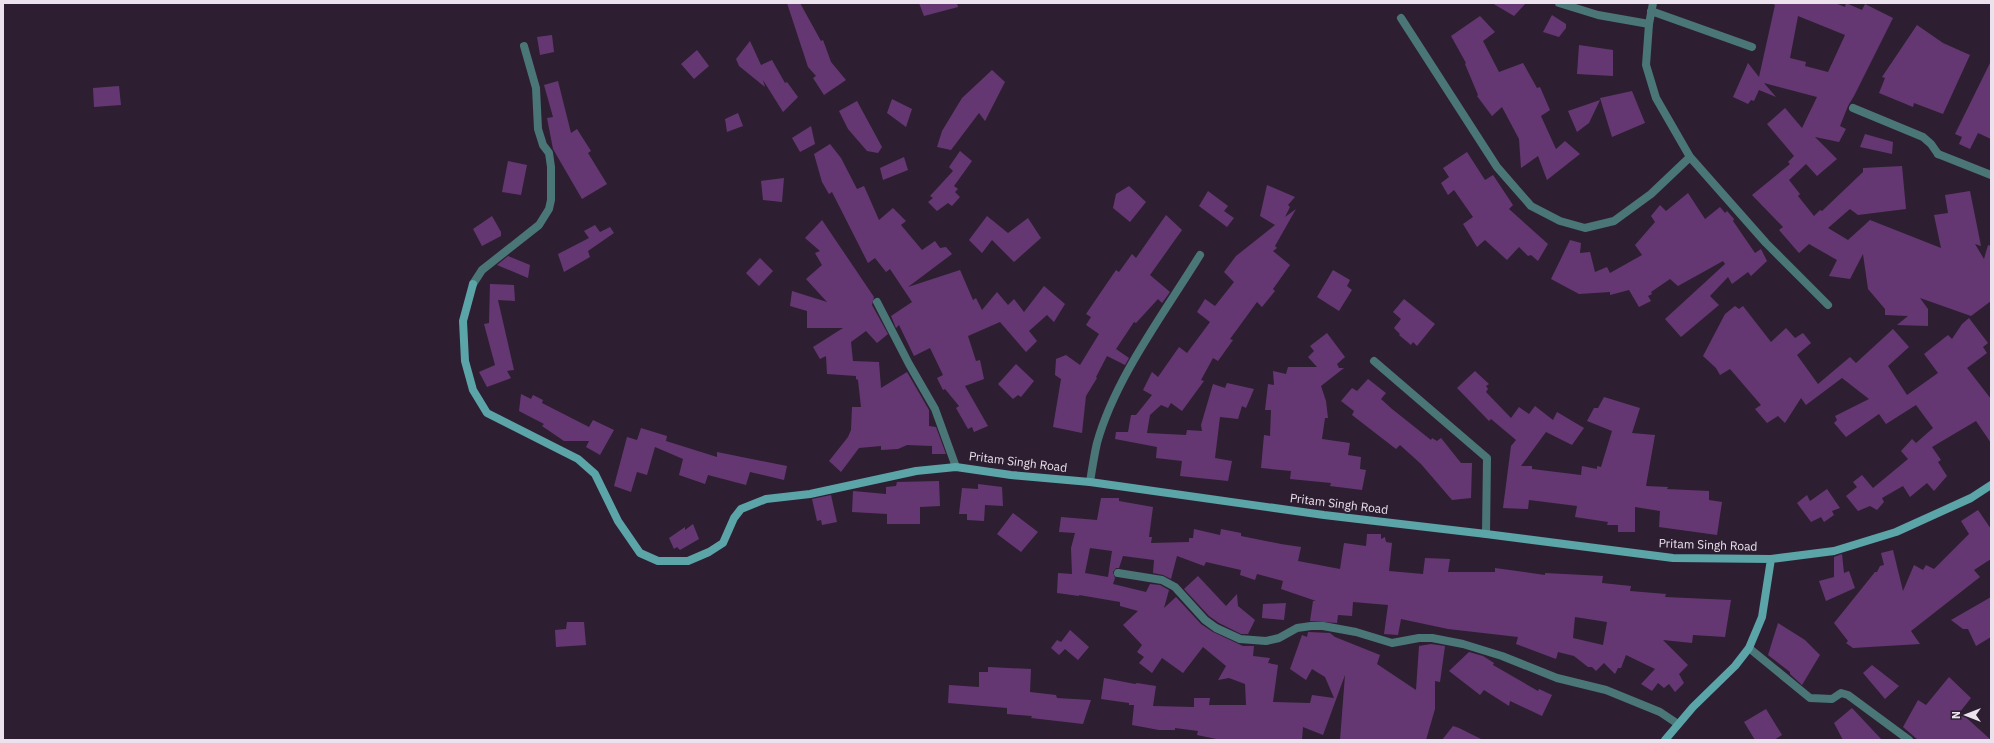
<svg xmlns="http://www.w3.org/2000/svg" width="1994" height="743" viewBox="0 0 1994 743" font-family="'IBM Plex Sans',sans-serif">
	<rect width="100%" height="100%" fill="#2d1f31"/>
	<!-- building -->
	<path fill="#653772" fill-rule="evenodd" d="M787 3H800L821 41 823 40 831 62 846 80 824 95 813 78 816 76 808 67Z
		M919 3H957L958 7 924 16Z
		M1492 3H1526L1514 16Z
		M1771 3H1835L1845 7 1846 3 1862 10 1865 4 1893 18 1854 96 1848 106 1840 126 1846 129 1839 142 1815 137 1837 159 1817 176 1806 164 1789 180 1800 194 1798 196 1814 216 1820 210 1822 211 1863 172V168L1902 166 1906 209 1858 215 1850 209 1828 228 1848 240 1870 220 1941 248 1934 215 1948 213 1945 195 1970 191 1981 246 1975 244 1984 259 1988 245 1991 246V301L1971 316 1920 298 1928 309V326L1897 325 1908 316 1885 315V309L1868 289 1863 254 1850 279 1829 276 1837 260 1809 244 1799 253 1779 230 1783 227 1752 195 1790 164 1788 162 1794 156 1767 124 1785 108 1802 128 1817 97 1764 83 1776 97 1759 90 1754 101 1751 100 1748 104 1733 97 1748 63 1759 77 1775 5ZM1798 16 1845 35 1828 72 1805 66 1806 62 1790 58Z
		M1552 15 1566 24V28L1559 37 1543 32Z
		M1480 16 1495 32 1483 41 1499 72 1523 63 1537 88 1540 87 1550 110 1541 116 1556 149 1565 141 1580 154 1547 180 1538 156 1521 168 1519 139 1502 107 1492 116 1477 96 1478 95 1465 64 1466 63 1451 36Z
		M1917 25 1943 43 1970 55 1943 114 1914 103 1913 107 1879 93 1885 78 1882 77Z
		M552 35 554 52 540 55 537 37Z
		M750 41 761 65 772 60 785 83 787 82 798 97 783 112 763 80 765 87 739 66 736 59Z
		M1579 45 1613 50V76L1577 74Z
		M697 50 709 66 694 79 681 64Z
		M1991 61V139L1978 133 1970 149 1959 144 1962 137 1955 134Z
		M992 70 1005 82 985 121 979 113 951 150 937 147 942 131 962 98Z
		M558 81 571 133 577 129 591 151 588 153 607 184 582 199 553 149 547 118 553 117 544 85Z
		M119 86 121 105 94 107 93 88Z
		M1632 91 1645 123 1612 137 1600 98Z
		M892 99 912 109 906 127 887 113Z
		M1600 100 1589 123 1577 132 1568 111Z
		M857 101 882 147 878 153 867 151 848 129 839 111Z
		M738 113 743 126 727 132 725 119Z
		M811 126 815 144 800 152 792 138Z
		M1865 134 1893 142 1892 154 1860 147Z
		M830 144 841 158 857 189 864 186 879 220 893 208 906 221 901 225 922 250 935 241 940 248 946 247 952 254 908 287 960 270 973 300 976 298 982 310 997 292 1008 305 1014 299 1024 312 1044 286 1065 304 1054 322 1047 315 1029 331 1037 341 1026 352 1000 322 968 336 976 361 980 360 984 379 965 386 988 426 974 432 972 427 968 429 956 408 959 406 945 389 943 390 937 378 943 375 930 348 914 356 899 325 896 328 891 316 912 302 890 269 886 272 875 258 868 263 832 192 829 194 822 182 814 154Z
		M960 151 972 161 954 186 958 189 955 192 960 197 952 206 948 203 937 211 928 202 933 198 930 196 953 171 949 167Z
		M1467 152 1485 180 1493 175 1513 205 1509 209 1548 244 1538 261 1531 255 1528 256 1519 247 1507 260 1485 240 1477 247 1463 224 1473 217 1454 190 1448 195 1441 183 1449 177 1443 168Z
		M904 157 908 170 883 180 880 168Z
		M508 161 527 165 521 195 502 192Z
		M784 178 782 202 763 200 761 181Z
		M1267 185 1295 197 1288 205 1290 207 1285 217 1296 209 1275 246 1277 248 1273 251 1290 265 1273 289 1275 291 1262 307 1257 302 1230 339 1233 340 1218 361 1213 358 1201 380 1204 381 1182 411 1171 403 1168 408 1161 405 1150 415 1147 433 1186 435 1187 430 1202 431 1201 425 1213 384 1225 388 1227 383 1254 389 1246 408 1242 406 1238 419 1220 417 1215 458 1232 461 1228 481 1180 476 1182 461 1156 458 1157 447 1115 439 1116 432H1128L1131 415H1136L1152 395 1143 390 1152 372 1158 377 1179 347 1187 353 1210 322 1197 312 1205 299 1215 306 1234 282 1224 272 1236 256 1275 225 1260 216Z
		M1129 186 1146 202 1130 222 1113 208 1116 194Z
		M1208 191 1228 206 1224 211 1234 218 1227 227 1199 206Z
		M1688 193 1705 219 1720 207 1725 213 1727 211 1734 219 1733 221 1755 253 1761 249 1767 261 1751 276 1748 272 1732 284 1728 277 1710 296 1719 305 1681 337 1665 319 1725 264 1723 261 1678 286 1670 279 1651 292 1652 294 1648 296 1651 301 1639 307 1629 290 1610 295V292L1579 294 1551 279 1570 240 1581 243 1580 253 1590 252 1595 272 1607 267 1610 273 1642 255 1635 245 1655 222 1651 216 1660 205 1666 211Z
		M1166 215 1182 230 1150 275 1170 292 1162 303 1158 299 1136 323 1134 322 1116 349 1129 358 1125 365 1107 356 1096 377 1097 378 1086 396 1082 433 1053 427 1061 379 1055 375 1056 359 1066 355 1080 365 1099 334 1086 325 1091 317 1086 314 1116 270 1119 272 1132 254 1136 258Z
		M492 216 501 232V236L482 246 473 229Z
		M987 216 1008 233 1028 218 1041 238 1014 262 992 240 982 253 969 240Z
		M822 220 874 297 872 305 888 334 877 343 866 331 851 342 853 361 879 362 881 388 907 372 929 410V426L936 427 946 454H932V446L907 445 898 449 881 450V446L859 448 841 472 829 461 848 437 851 430 852 407H861L858 380 856 379V376L827 374 826 356 820 359 813 347 843 328H807V311L790 306 792 291 827 302 806 279 822 265 815 253 820 251 805 238Z
		M595 225 600 232 610 227 614 233 588 251 590 257 564 272 558 254 589 238 584 231Z
		M508 256 530 265 528 278 497 265Z
		M760 258 773 271 759 286 746 273Z
		M1333 270 1350 280 1347 286 1352 290 1339 311 1317 297Z
		M490 284 514 285 515 301 498 300 514 370 507 371 511 378 487 387 479 372 495 365 484 324 489 323Z
		M1404 299 1435 324 1417 346 1413 342 1411 345 1399 335 1400 334 1394 328 1401 319 1393 312Z
		M1735 306 1739 309 1743 306 1771 342 1786 328 1795 338 1803 333 1811 343 1797 355 1818 384 1850 357 1856 363 1893 329 1909 347 1888 366 1907 395 1938 373 1924 354 1948 335 1952 339 1962 324 1969 318 1988 343 1983 347 1987 353 1967 368 1991 399V443L1976 421 1932 447 1941 460 1938 462 1947 476 1934 491 1927 483 1910 497 1903 486 1882 498 1884 502 1877 510 1870 506 1858 511 1846 496 1857 487 1853 482 1862 475 1873 488 1908 459 1901 451 1912 439 1916 443 1933 428 1916 405 1886 424 1879 414 1846 437 1834 423 1837 420 1835 416 1869 399 1842 378 1806 405 1801 398 1785 423 1778 416 1767 423 1755 409 1761 405 1730 369 1720 375 1716 368 1703 356 1725 314Z
		M1327 333 1345 357 1337 364 1339 368H1344L1321 386 1326 401 1328 418H1325L1322 439 1350 443 1348 455 1361 457 1360 469 1366 470 1362 490 1330 486 1331 483 1290 479 1291 471 1261 468 1264 435 1270 436 1271 410H1265L1268 384 1274 385 1273 371 1286 374 1288 367H1317L1308 357 1314 351 1310 346Z
		M1016 364 1034 381 1021 397 1018 395 1013 399 998 384Z
		M1475 371 1489 384 1486 386 1488 389 1486 392 1511 418 1519 407 1529 414 1535 406 1553 420 1557 412 1584 428 1572 445 1546 432 1521 466H1532V469L1581 475 1582 466 1597 469V466L1601 467 1612 431 1587 421 1594 408H1598L1604 397 1640 408 1632 433 1655 435 1646 486 1668 487 1667 489 1709 491V500L1722 502 1717 535 1659 527 1660 511 1635 507V532H1618V525H1607L1608 522 1575 517 1577 506 1529 500 1528 509 1503 508 1511 446 1516 440 1491 419 1489 421 1457 388Z
		M1368 379 1386 393 1381 399 1392 409 1431 440 1432 438 1437 441 1441 438 1461 463H1472L1471 498 1452 500 1421 464 1400 445 1396 449 1352 415 1354 411 1341 401 1352 388 1357 391Z
		M521 394 531 399 533 395 543 400 542 403 589 427 593 420 614 430 600 455 586 447 589 441H564L542 426 544 424 519 411Z
		M641 428 667 436 666 441 717 457V452L787 466 784 480 750 472 746 485 708 475 705 484 679 475 683 459 655 447 647 475 637 472 631 492 614 486 627 437 637 440Z
		M939 481 940 506 920 507V524H887V514L852 512 853 491 886 494V487L896 486 897 482Z
		M978 484 1002 487 1003 506 985 505 984 521 967 520V514H959L962 488 978 489Z
		M1827 489 1840 508 1832 511 1834 515 1824 522 1821 517 1811 522 1797 503 1807 495 1810 501Z
		M831 495 837 522 822 525 821 520 817 521 812 499Z
		M1101 498H1119V501L1153 507 1149 537H1152L1151 543 1189 542V538H1193L1194 529 1220 535 1221 529 1241 533V536L1281 544 1301 547 1298 561 1340 569 1344 543 1366 546 1367 534H1381V539L1385 537 1386 542 1392 543 1389 571 1423 574 1425 558 1450 559 1448 572H1495V568L1545 575V573L1603 576 1602 583 1631 586 1630 591 1666 594 1665 597 1731 600 1725 637 1693 635 1692 643 1663 640 1688 665 1679 674 1684 683 1675 692 1669 684 1664 688 1658 683 1652 691 1641 684 1655 669 1626 655 1621 668H1618L1615 674 1604 663 1596 671 1592 667H1588L1574 656 1558 652 1556 659 1516 644 1518 637 1448 629 1401 619 1398 635 1384 634 1388 605 1353 602 1352 616 1338 615 1337 623 1310 621 1313 601H1316L1281 589 1283 581 1257 574 1255 580 1240 575 1241 570 1206 562 1204 566 1177 556 1171 579 1163 575 1153 573 1154 560 1123 556 1119 568H1116L1113 572 1115 578 1113 584 1146 592 1150 584 1160 585 1169 590 1164 608 1176 597 1201 624 1213 632 1243 646H1254L1253 656 1270 658 1268 663 1278 665 1273 702 1310 703 1312 695 1334 698 1325 677 1312 669 1306 680 1290 669 1302 635 1307 637 1308 632 1330 633 1335 637 1380 655 1377 664 1416 690 1419 646 1431 644 1445 646 1440 682 1435 681V709L1426 740H1340L1345 675 1323 735 1303 727 1302 740H1221L1197 735 1198 731 1175 728V730H1159L1132 725 1134 705H1129V703L1101 699 1104 678 1135 684 1137 683 1156 686 1153 706 1194 707V698H1210L1209 705H1246L1245 684 1229 678 1218 680 1226 666 1203 647 1183 673 1162 658 1152 673 1139 663 1144 657 1137 652 1142 645 1123 625 1138 611 1120 606V602L1079 595V596L1057 593 1058 573 1072 574 1071 548 1075 533 1059 532 1061 517 1097 520ZM1090 548 1112 551 1108 577 1085 573ZM1575 617 1607 622 1603 645 1573 638Z
		M1978 510 1991 529V559L1974 570 1980 577 1911 631 1920 644 1853 648 1846 643 1848 641 1834 623 1875 572H1877L1880 566 1884 565 1881 553 1893 550 1903 591 1914 565 1923 570 1926 565 1934 569 1969 534 1961 521Z
		M1013 513 1038 532 1021 552 997 534Z
		M693 524 699 539 680 550 677 547 674 549 669 538 685 527V530Z
		M1842 554 1844 573 1849 571 1855 588 1826 601 1819 581 1834 577V557Z
		M1198 576 1226 606 1237 594 1238 606 1255 620 1248 634H1241L1219 623 1209 616 1184 589Z
		M1991 597V637L1976 646 1968 629H1963L1951 620Z
		M1286 603 1284 620 1262 618 1263 604Z
		M567 622H584L586 645 556 647 555 630 566 629Z
		M1778 623 1805 640 1820 655 1802 685 1790 674V672L1768 655Z
		M1070 630 1089 647 1078 660 1065 649 1059 655 1051 648 1057 640 1061 642Z
		M1469 652 1483 656 1494 663 1493 665 1538 691 1539 689 1552 695 1542 716 1510 701 1509 706 1484 690 1480 695 1449 671Z
		M1872 665 1899 686 1885 699 1863 673Z
		M988 667 1031 669 1030 692 1056 695 1057 698 1091 700 1083 724 1031 718 1032 716 1007 714V708L948 703 949 685 979 687V672H988Z
		M1949 677 1971 698 1960 712 1991 740H1918L1903 727 1918 700 1926 705Z
		M1852 708 1882 740H1843L1834 723Z
		M1766 709 1782 735 1774 740H1755L1744 722Z
		M1453 726 1459 728 1483 740H1442Z"/>
	<g fill="none" stroke-linecap="round" stroke-linejoin="round">
		<!-- lane -->
		<path stroke="#4a7677" stroke-width="8" d="M1559 3 1598 15 1649 24
			M1651 11 1752 47
			M1853 108 1923 137 1931 144 1938 154
			M1118 573 1162 580 1175 587 1205 620 1216 628 1240 639 1266 641 1279 638 1297 628 1311 626H1323L1356 632 1392 643 1419 638H1432L1463 644 1502 656 1557 678 1606 690 1660 712 1678 724"/>
		<!-- street -->
		<path stroke="#4a7677" stroke-width="8" d="M1653 3 1649 24 1646 65 1656 98 1690 157 1766 243 1828 305
			M1401 18 1497 167 1531 206 1560 221 1585 228 1614 221 1651 194 1690 157
			M1938 154 1991 175
			M473 284 482 270 539 225 549 209 551 200V167L549 153 543 145 538 129 536 88 524 46
			M877 302 909 364 935 409 956 467
			M1374 361 1487 458 1486 534
			M1090 482C1092 469 1094 456 1097 443 1115 378 1165 312 1200 255
			M1749 648 1810 698 1832 699 1841 693 1848 695 1909 740"/>
		<!-- secondary -->
		<path stroke="#5ba4a7" stroke-width="8" d="M473 284 463 321 465 361 473 390 487 413 578 459 595 474 618 521 640 553 658 561H688L709 552 723 543 734 518 741 509 766 499 810 494 916 471 956 467 1011 475 1090 482 1324 515 1486 534 1673 558 1771 559 1834 551 1896 532 1971 498 1991 485
			M1665 740 1693 707 1735 666 1749 648 1762 617 1771 559"/>
	</g>
	<g text-anchor="middle" stroke-width="4" stroke-linejoin="round" paint-order="stroke">
		<!-- street labels -->
		<g font-size="12" fill="#ece2ee" stroke="#2d1f31">
			<text transform="translate(1018 462) rotate(7)" y="4">Pritam Singh Road</text>
			<text transform="translate(1339 504) rotate(7)" y="4">Pritam Singh Road</text>
			<text transform="translate(1708 545) rotate(2)" y="4">Pritam Singh Road</text>
		</g>
	</g>
	<!-- border -->
	<rect width="1994" height="743" fill="none" stroke="#ece2ee" stroke-width="8"/>
	<!-- north arrow -->
	<g transform="translate(1966 715) rotate(270)" stroke="#2d1f31" stroke-width="3" paint-order="stroke">
	<path d="M0-3L7 15L0 10L-7 15Z" fill="#ece2ee"/>
	<text y="-6" font-size="11" font-weight="bold" text-anchor="middle" fill="#ece2ee">N</text>
	</g>
</svg>
